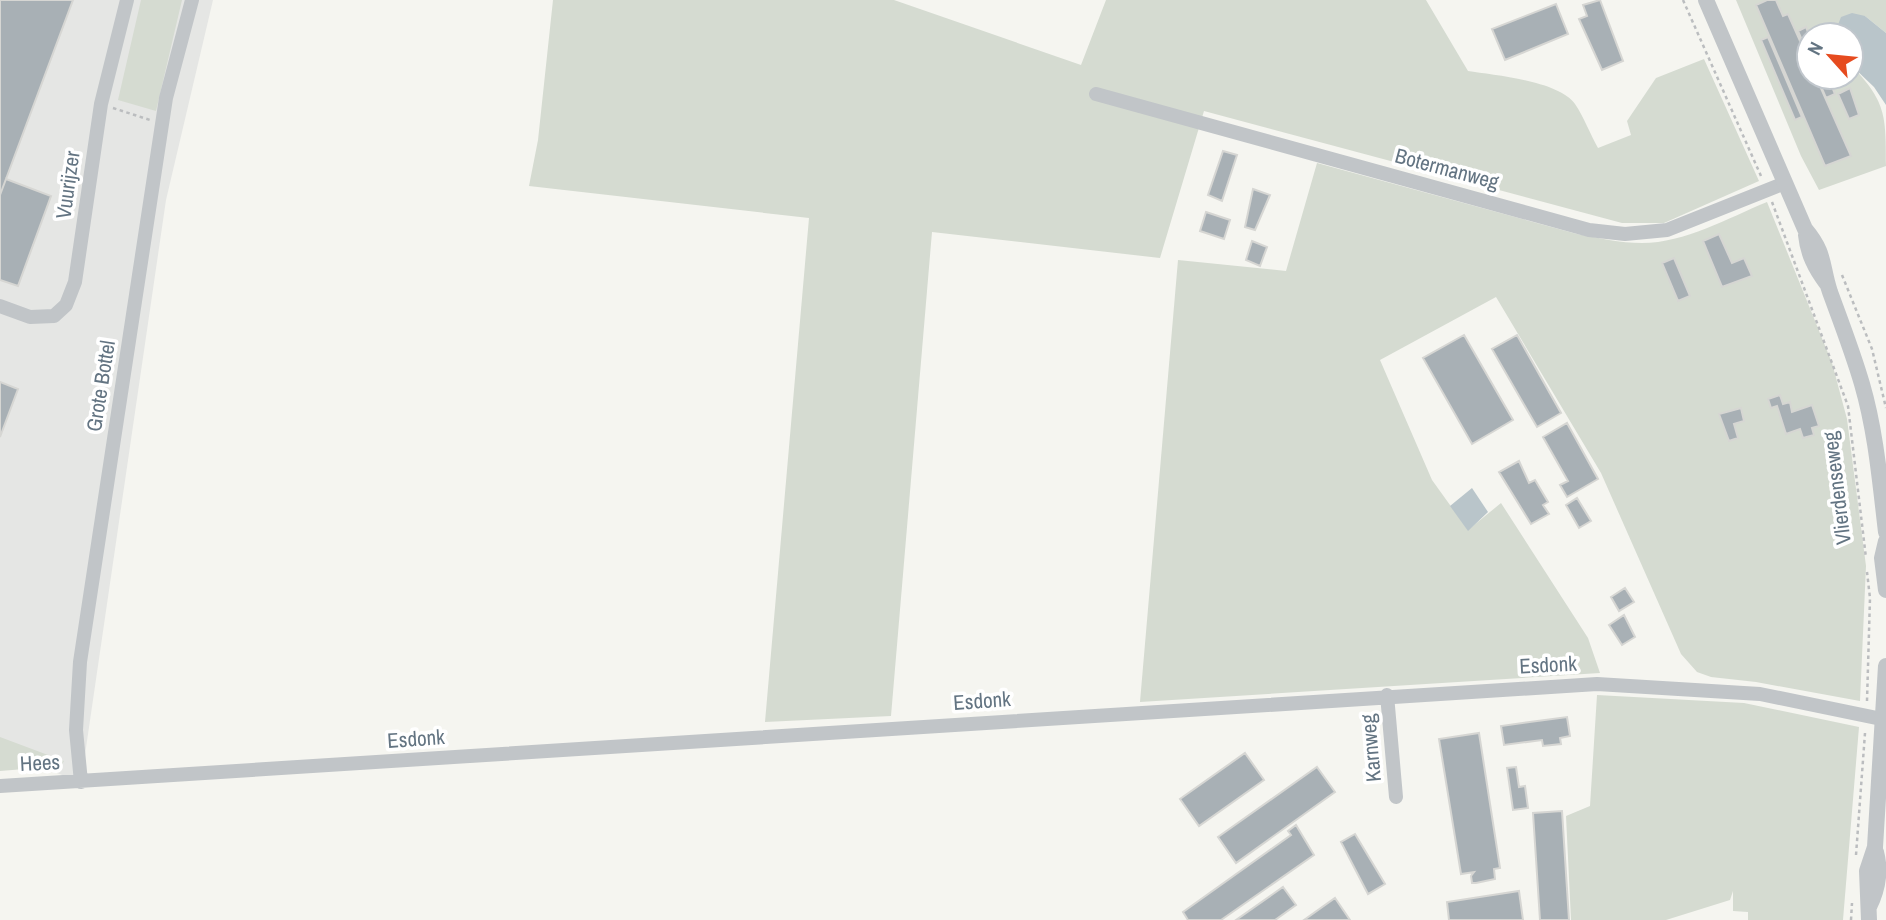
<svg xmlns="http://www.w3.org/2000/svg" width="1886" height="920" viewBox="0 0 1886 920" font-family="'Archivo Narrow',sans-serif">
	<rect width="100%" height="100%" fill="#f5f5f0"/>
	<!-- built -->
	<path fill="#e5e6e4" d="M0 0H213L166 200 81 782 0 752Z"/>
	<!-- green -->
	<path fill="#d5dbd1" d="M141 0H182L156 111 118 100Z
		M553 0H894L1081 65 1106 0H1426L1468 71C1494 75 1559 81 1575 104 1584 117 1590 134 1598 148L1631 135 1627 121 1656 78 1704 59 1759 181 1664 223H1622L1204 111 1160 258 932 232 891 716 765 722 809 218 529 186 538 140Z
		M1736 0H1886V33L1865 16 1834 30V35H1809V77H1851V65C1886 102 1886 114 1886 166L1819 190 1801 156Z
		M1317 163 1577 234C1598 238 1620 243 1642 243 1685 243 1728 218 1767 202L1832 363 1847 419 1866 566 1860 701 1756 682 1711 677 1697 672 1681 654 1601 473 1496 297 1380 360 1432 480 1468 530 1501 503 1588 638 1600 673 1140 702 1178 260 1286 271Z
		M1597 695 1744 703 1859 727 1843 920H1748V912L1733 911V891L1730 900 1666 920H1571L1566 816 1590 806Z
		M0 737 64 761 61 766 0 771Z"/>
	<!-- water -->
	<path fill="#b9c5ca" d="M1852 13 1865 16 1886 33V105L1874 87 1851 65V35H1834L1841 17Z
		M1472 488 1488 512 1468 531 1450 506Z"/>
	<!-- building -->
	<path fill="#a8b0b5" stroke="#d6d6d3" stroke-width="2" d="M0 0H73L0 195Z
		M1600 0 1623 61 1602 70 1579 19 1587 16 1583 5Z
		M1767 0H1776L1783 16 1788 14 1809 61V77H1816L1851 156 1825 166 1756 5Z
		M1556 4 1568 34 1505 60 1492 29Z
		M1806 27 1809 35V57L1798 31Z
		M1768 37 1802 117 1795 120 1761 40Z
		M1817 77H1828L1835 94 1826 98Z
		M1850 88 1859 115 1849 119 1838 94Z
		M1223 151 1237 155 1222 201 1208 195Z
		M6 179 51 196 18 286 0 280V195Z
		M1253 189 1270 195 1255 230 1245 227Z
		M1206 212 1230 220 1224 239 1200 231Z
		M1719 234 1732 263 1744 258 1752 276 1722 287 1703 241Z
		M1252 241 1267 247 1260 266 1246 260Z
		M1674 258 1690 296 1678 301 1662 263Z
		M1464 335 1513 420 1472 444 1423 358Z
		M1517 335 1561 413 1537 427 1492 349Z
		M0 382 18 389 0 437Z
		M1780 395 1783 404 1790 402 1792 412 1812 405 1819 426 1812 428 1814 435 1803 438 1800 429 1786 434 1777 406 1771 408 1768 399Z
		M1741 408 1744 421 1734 424 1738 438 1729 441 1719 414Z
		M1567 423 1598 479 1567 497 1560 485 1568 481 1543 437Z
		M1519 461 1529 483 1535 480 1548 502 1543 505 1549 514 1531 524 1499 472Z
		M1577 498 1591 521 1579 528 1566 505Z
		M1625 588 1634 602 1619 611 1611 597Z
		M1624 615 1635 637 1622 645 1609 625Z
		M1567 717 1570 736 1560 738 1561 744 1543 746 1542 740 1504 745 1501 726Z
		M1479 733 1500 868 1494 869 1495 879 1476 883H1472L1471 876 1474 872 1461 874 1439 739Z
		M1245 753 1264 780 1199 826 1180 799Z
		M1317 767 1335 792 1236 863 1218 837Z
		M1516 767 1519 787 1525 786 1528 808 1513 810 1507 768Z
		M1562 811 1569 920H1540L1533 813Z
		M1296 825 1314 855 1221 920H1188L1183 912 1291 835 1288 831Z
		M1355 834 1385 884 1368 894 1341 842Z
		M1283 887 1296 905 1275 920H1236Z
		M1519 891 1523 920H1449L1447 902Z
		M1335 898 1350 920H1304Z"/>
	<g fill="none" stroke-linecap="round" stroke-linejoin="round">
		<!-- path -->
		<path stroke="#bbbdbf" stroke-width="2.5" stroke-dasharray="3.5 3.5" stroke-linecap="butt" d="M1683 0 1761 176
			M113 108 150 120
			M1772 202 1848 406 1866 558
			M1842 275 1872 349 1886 408
			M1867 701 1870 598 1867 572
			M1856 855 1865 733
			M1851 920 1852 903"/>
		<!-- minor -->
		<path stroke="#c1c5c8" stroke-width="14" d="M1096 94 1589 230 1625 234 1667 230 1785 183
			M0 306 30 317 54 316 66 305 75 282 101 104 127 0
			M1387 695 1396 797
			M81 782 76 730 80 662 166 98 192 0
			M0 786 1597 684 1760 694 1886 720"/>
		<!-- tertiary -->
		<path stroke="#c1c5c8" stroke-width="16" d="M1706 0 1805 229C1826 254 1821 265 1830 292 1841 322 1853 353 1862 384 1876 432 1880 482 1886 532
			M1806 235C1808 254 1815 268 1827 284
			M1886 541 1882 558 1886 590
			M1869 907C1878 889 1881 871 1876 852
			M1869 920 1867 871 1875 847 1886 666"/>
	</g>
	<g text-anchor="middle" stroke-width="7" stroke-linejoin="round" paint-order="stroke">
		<!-- street labels -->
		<g font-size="21" fill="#637482" stroke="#fff">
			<text transform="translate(1447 169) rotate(15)" y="7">Botermanweg</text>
			<text transform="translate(68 185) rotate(-82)" y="7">Vuurijzer</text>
			<text transform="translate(101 386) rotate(-81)" y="7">Grote Bottel</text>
			<text transform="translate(1837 488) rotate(-97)" y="7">Vlierdenseweg</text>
			<text transform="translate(1548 665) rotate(-3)" y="7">Esdonk</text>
			<text transform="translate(982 701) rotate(-4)" y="7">Esdonk</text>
			<text transform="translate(416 739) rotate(-4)" y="7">Esdonk</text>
			<text transform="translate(1371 748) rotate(-95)" y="7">Karnweg</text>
			<text transform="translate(40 763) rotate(-3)" y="7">Hees</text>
		</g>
	</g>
	<!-- north arrow -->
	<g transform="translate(1830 56) rotate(297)"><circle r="33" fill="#ffffff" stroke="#c1c7cd" stroke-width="2"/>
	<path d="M0-5L12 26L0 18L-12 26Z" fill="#e64b1f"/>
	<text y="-10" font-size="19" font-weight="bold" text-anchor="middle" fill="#637482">N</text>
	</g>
</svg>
